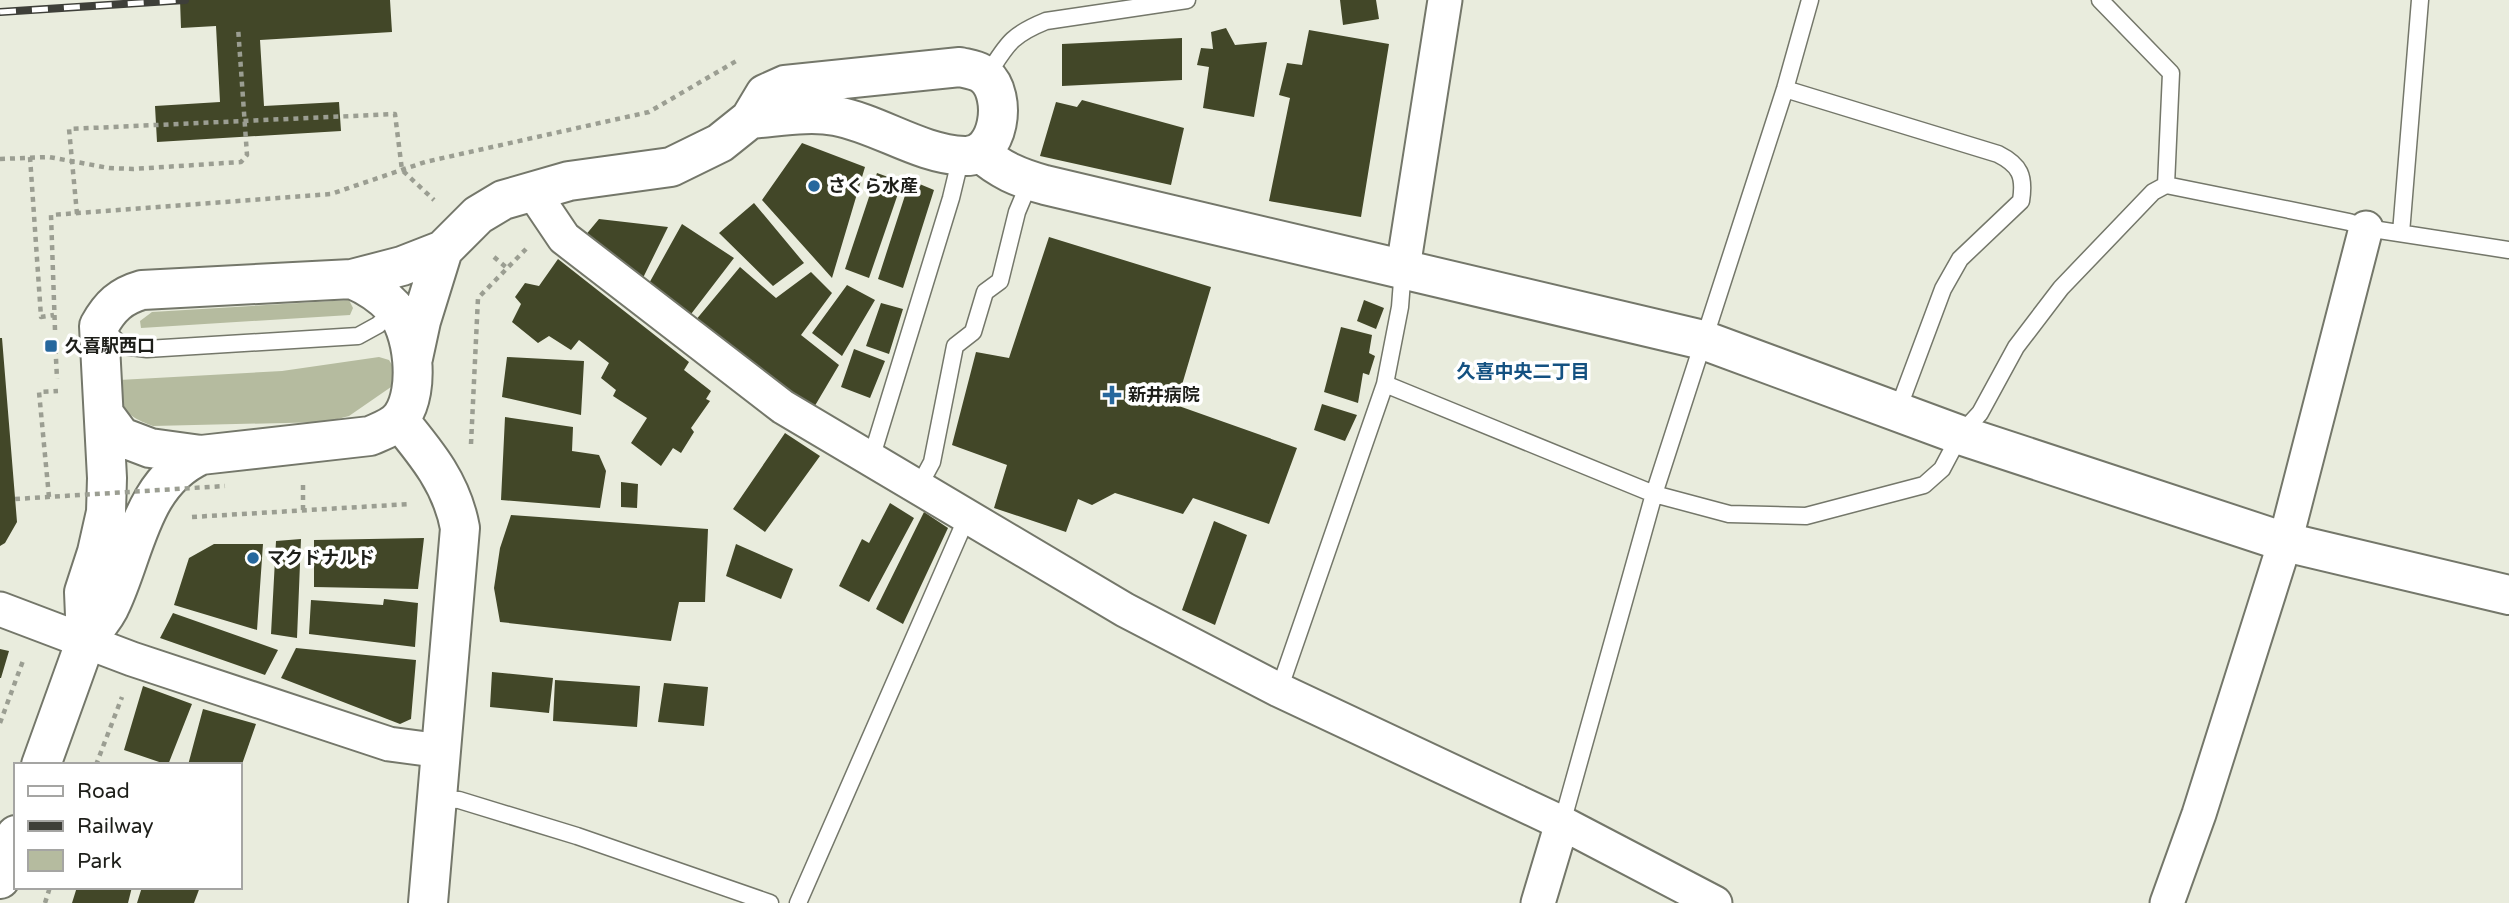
<svg xmlns="http://www.w3.org/2000/svg" width="2509" height="903" viewBox="0 0 2509 903" font-family="'Varela Round','Noto Sans JP',sans-serif">
	<rect width="100%" height="100%" fill="#e9ecdd"/>
	<!-- green -->
	<path fill="#b5bb9f" d="M349 300 353 308 350 315 141 328 140 321 152 312Z
		M379 357 389 360 394 368 391 387 349 416 326 422 153 426C139 421 122 413 118 398 116 393 118 385 119 380L282 371Z"/>
	<!-- building -->
	<path fill="#424728" d="M180 0H390L392 32 260 40 264 106 339 102 341 131 157 142 155 106 220 102 216 26 181 28Z
		M1340 0H1376L1379 19 1343 25Z
		M1226 28 1235 45 1267 42 1254 117 1203 108 1209 67 1197 65 1201 48 1213 49 1211 32Z
		M1309 30 1389 44 1361 217 1269 201 1290 98 1279 95 1287 63 1302 65Z
		M1182 38V80L1062 86V44Z
		M1082 100 1184 128 1171 185 1040 156 1056 102 1077 107Z
		M802 143 865 167 832 278 762 200Z
		M877 173 902 182 869 278 845 269Z
		M910 180 934 190 903 288 878 279Z
		M754 203 804 263 773 286 719 233Z
		M599 219 668 227 640 284 584 237Z
		M682 224 734 258 688 318 647 287Z
		M1049 237 1211 287 1176 405 1297 448 1269 524 1193 498 1183 514 1115 493 1092 505 1078 499 1066 532 994 508 1007 465 952 445 976 352 1009 358Z
		M558 259 689 362 684 370 711 391 706 399 710 401 691 428 694 432 681 453 673 448 661 466 631 443 647 418 613 396 616 390 601 378 609 363 579 340 571 350 549 336 538 343 512 322 521 304 515 297 525 283 539 286Z
		M740 267 776 298 811 272 832 293 801 335 839 365 813 409 695 321Z
		M847 285 875 300 842 356 812 333Z
		M1364 300 1384 308 1376 329 1357 321Z
		M881 303 903 309 889 354 866 346Z
		M1341 327 1372 335 1369 353 1375 356 1369 375 1363 373 1358 403 1324 392Z
		M0 338H2L17 522 5 543 0 546Z
		M854 349 885 361 870 398 841 387Z
		M507 357 584 361 581 415 502 397Z
		M1322 404 1357 415 1345 441 1314 430Z
		M505 417 573 427 572 451 599 455 606 471 600 508 501 500Z
		M785 433 820 456 765 532 733 509Z
		M621 482 638 484 637 508 621 507Z
		M890 503 914 518 869 602 839 586 862 539 869 543Z
		M924 512 948 528 903 624 876 609Z
		M511 515 708 529 705 602H679L671 641 500 622 494 588 500 548Z
		M1214 521 1247 535 1215 625 1182 610Z
		M424 538 418 589 314 587V540Z
		M301 539 297 638 271 634 276 541Z
		M214 544H263L257 630 174 605 189 558Z
		M736 544 793 569 781 599 726 576Z
		M384 599 418 603 415 647 309 634 311 600 383 605Z
		M173 613 278 650 265 675 160 638Z
		M296 648 416 660 411 719 400 724 281 678Z
		M0 649 9 651 1 678H0Z
		M492 672 553 678 549 713 490 707Z
		M555 680 640 686 637 727 553 721Z
		M664 683 708 687 704 726 658 722Z
		M143 686 192 704 168 765 124 750Z
		M203 709 256 724 240 770V765H188Z
		M77 887H132L128 903H72Z
		M142 887H200L194 903H137Z"/>
	<g fill="none" stroke-linecap="round" stroke-linejoin="round">
		<defs>
			<path id="service" d="M2100 0 2171 73 2166 185
				M986 77C1007 45 1009 36 1046 21L1187 0
				M1785 89 1998 154C2020 165 2025 176 2021 201L1960 259 1943 289 1897 412
				M2401 233 2420 0
				M102 328 123 346 147 349 358 336 378 325 395 309
				M1385 384 1654 494 1729 514 1806 516 1924 485 1942 469 1960 435 1980 413 2016 347 2061 288 2153 192 2166 185 2349 222 2366 228 2509 250
				M871 459 951 198 958 169 957 156
				M918 488 932 462 955 346 973 332 985 292 1000 281 1017 212 1030 181
				M1279 690 1385 384 1400 307 1403 268
				M436 799 459 800 577 836 770 903
				M1562 823 1654 494 1785 89 1810 0
				M798 903 967 517"/>
			<path id="minor" d="M533 192 564 238 783 407 1125 610 1279 690 1562 823 1715 903
				M1403 268 1445 0
				M0 609 132 659 389 744 442 751
				M1538 903 1562 823
				M2167 903 2199 814 2285 542 2366 228"/>
			<path id="tertiary" d="M980 152C1000 170 1019 178 1045 185L1703 340 1960 435 2285 542 2509 595
				M443 250 478 215 503 200 569 181 671 167 720 143 750 119 765 94 785 85 960 67C968 69 978 70 985 76 1008 95 1000 158 964 156 919 154 879 124 836 116 808 111 778 117 750 119
				M352 279C368 286 381 294 393 307 414 330 420 390 402 416 395 427 381 431 370 436L201 455C141 482 136 551 111 604 106 617 94 629 86 640L84 592 97 552 106 512 107 478 99 326C110 306 121 296 142 290Z
				M352 279 402 266 443 250 421 321 413 358
				M104 414 121 437 150 448 201 455
				M399 420C427 454 452 484 460 528L428 903"/>
			<path id="secondary" d="M41 765 86 640
				M0 879 16 835"/>
		</defs>
		<!-- service casing -->
		<use href="#service" stroke="#74776a" stroke-width="19"/>
		<!-- minor casing -->
		<use href="#minor" stroke="#74776a" stroke-width="37"/>
		<!-- tertiary casing -->
		<use href="#tertiary" stroke="#74776a" stroke-width="42"/>
		<!-- secondary casing -->
		<use href="#secondary" stroke="#74776a" stroke-width="42"/>
		<!-- path -->
		<path stroke="#9b9e92" stroke-width="4.5" stroke-dasharray="5 5" stroke-linecap="butt" d="M30 157 41 317 54 315
			M77 214 69 129 395 114 402 170 434 200
			M494 257 507 268
			M55 330 51 215 331 194 425 162 649 112 738 60
			M55 339 57 379
			M471 444 478 298 526 249
			M49 497 39 392 58 391
			M303 510V485
			M192 517 410 504
			M0 723 24 658
			M96 765 122 697
			M45 903 50 887"/>
		<!-- service -->
		<use href="#service" stroke="#fff" stroke-width="16"/>
		<!-- minor -->
		<use href="#minor" stroke="#fff" stroke-width="33"/>
		<!-- tertiary -->
		<use href="#tertiary" stroke="#fff" stroke-width="38"/>
		<!-- secondary -->
		<use href="#secondary" stroke="#fff" stroke-width="38"/>
		<defs>
			<path id="rail" d="M0 12 185 0"/>
		</defs>
		<!-- rail casing -->
		<use href="#rail" stroke="#3e3f39" stroke-width="8"/>
		<!-- rail -->
		<use href="#rail" stroke="#fff" stroke-width="5" stroke-dasharray="16" stroke-linecap="butt"/>
		<!-- path-bridge -->
		<path stroke="#9b9e92" stroke-width="4.5" stroke-dasharray="5 5" stroke-linecap="butt" d="M0 159 49 157 109 168 133 169 241 162 247 155 238 27
			M15 499 225 486"/>
	</g>
	<!-- markers -->
	<g fill="#26679d" stroke="#fff" stroke-width="2.5">
		<circle cx="814" cy="186" r="7"/>
		<rect x="44" y="339" width="14" height="14" rx="3.5"/>
		<path d="M1108.5 384.5h7v7h7v7h-7v7h-7v-7h-7v-7h7z"/>
		<circle cx="253" cy="558" r="7"/>
	</g>
	<g text-anchor="middle" stroke-width="7" stroke-linejoin="round" paint-order="stroke">
		<!-- poi labels -->
		<g font-size="18" font-weight="bold" fill="#1e1f1a" stroke="#fff" text-anchor="start">
			<text x="828" y="192">さくら水産</text>
			<text x="65" y="352">久喜駅西口</text>
			<text x="1128" y="401">新井病院</text>
			<text x="267" y="564">マクドナルド</text>
		</g>
		<!-- neighbourhood labels -->
		<g font-size="19" font-weight="bold" fill="#145181" stroke="#fff">
			<text x="1523" y="378">久喜中央二丁目</text>
		</g>
	</g>
	<!-- legend -->
	<rect x="14" y="763" width="228" height="126" fill="#ffffff" stroke="#a5a5a3" stroke-width="2"/>
	<rect x="28" y="786" width="35" height="10" fill="#ffffff" stroke="#a5a5a3" stroke-width="2"/>
	<text x="77" y="798" font-size="21" fill="#1e1f1a">Road</text>
	<rect x="28" y="821" width="35" height="10" fill="#3e3f39" stroke="#a5a5a3" stroke-width="2"/>
	<text x="77" y="833" font-size="21" fill="#1e1f1a">Railway</text>
	<rect x="28" y="850" width="35" height="21" fill="#b5bb9f" stroke="#a5a5a3" stroke-width="2"/>
	<text x="77" y="868" font-size="21" fill="#1e1f1a">Park</text>
</svg>
